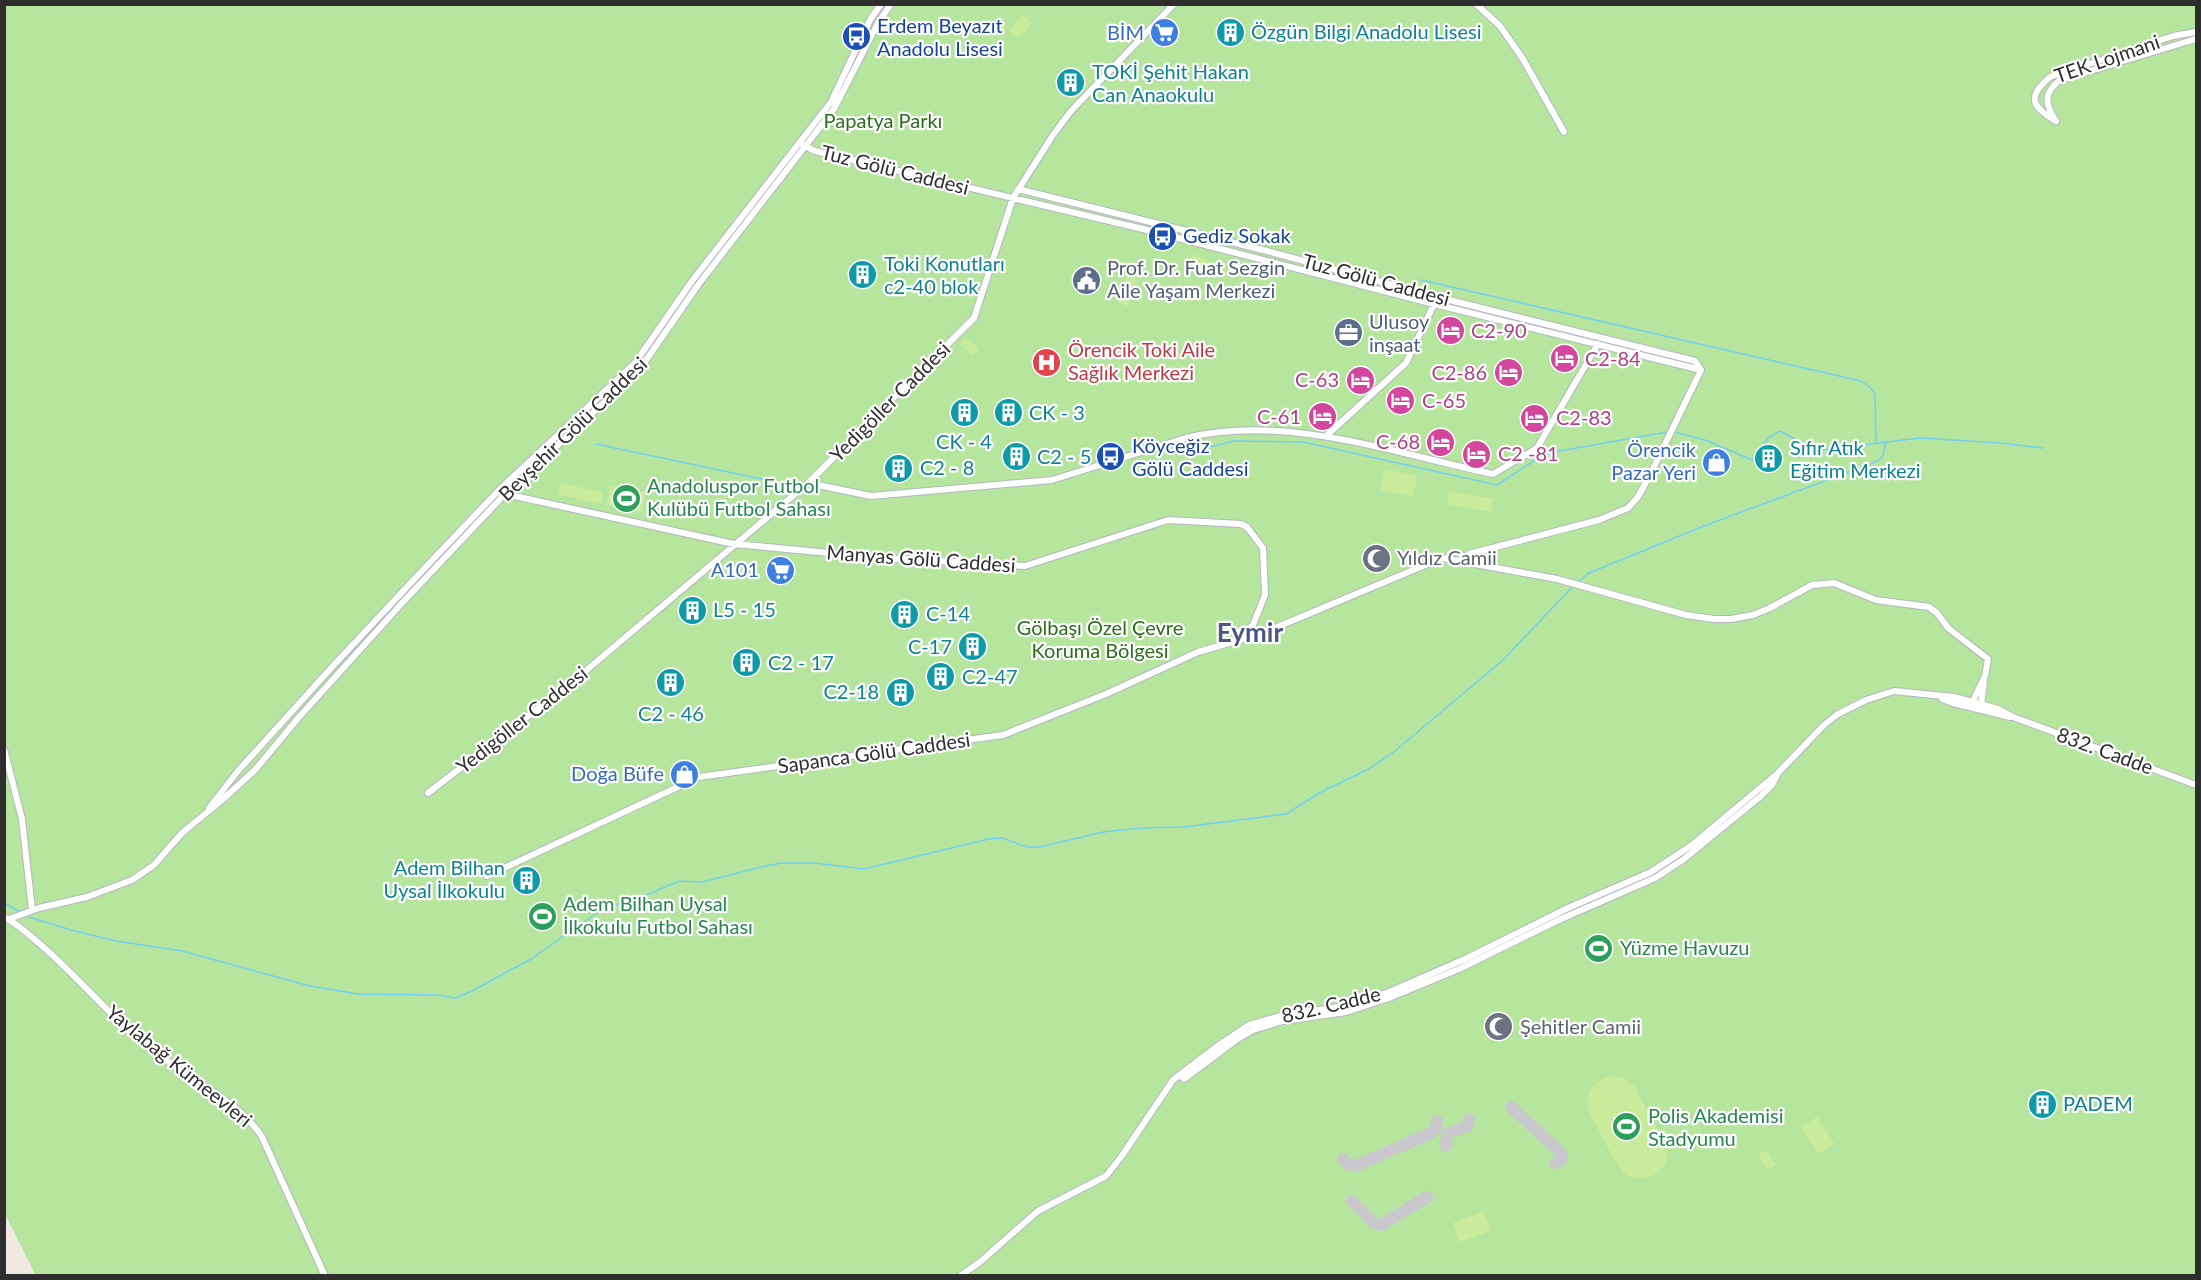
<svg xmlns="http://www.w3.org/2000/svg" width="2201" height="1280" viewBox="0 0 2201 1280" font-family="Lato,sans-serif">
	<rect width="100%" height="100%" fill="#efe9e1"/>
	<!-- green -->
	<path fill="#b6e59e" d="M5 5H2196V1275L36 1276 5 1214Z"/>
	<!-- pitch -->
	<path fill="#c9ec9a" d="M1023 14 1032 23 1018 38 1009 30Z
		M1193 254 1209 261 1205 270 1189 263Z
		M1128 272 1138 275 1128 306 1118 303Z
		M966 337 979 349 973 356 960 343Z
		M1385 469 1417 476 1413 497 1380 490Z
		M560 483 603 492 601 504 557 494Z
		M610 485 646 492 642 512 606 505Z
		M1449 491 1493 499 1491 512 1447 504Z
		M549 906 554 917 536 926 530 914Z
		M1614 1076 1623 1078 1634 1086 1667 1147C1669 1157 1666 1166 1658 1172 1649 1180 1632 1180 1624 1172 1613 1161 1597 1126 1589 1111 1583 1093 1596 1078 1614 1076Z
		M1817 1117 1834 1143 1818 1154 1801 1127Z
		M1766 1150 1776 1165 1767 1170 1758 1156Z
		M1484 1212 1491 1231 1459 1242 1453 1223Z"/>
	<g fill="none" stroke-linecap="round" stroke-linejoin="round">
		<!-- stream -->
		<path stroke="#75cff0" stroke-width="1.5" d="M1421 280 1861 381 1871 388 1875 394 1876 443
			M1675 432 1708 441 1752 460 1768 438 1780 431 1809 447 1821 450 1920 438 2001 443 2043 448
			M596 444 781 483 787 492
			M1189 448 1214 446 1233 441 1303 442 1497 485 1540 457 1554 452 1667 432
			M1578 582 1589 573 1704 526 1878 461 1883 456 1886 441
			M4 903 20 912
			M29 917 71 930 116 941 182 951 310 986 358 994 437 995 455 998 472 991 531 959 604 908 637 899 679 881 702 882 765 866 782 863H815L864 869 989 839 1002 838 1027 847H1040L1103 832 1143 828 1184 827 1286 814 1321 792 1367 770 1395 751 1503 660 1574 585"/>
		<!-- taxiway -->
		<path stroke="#c9c8cc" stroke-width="12" d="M1511 1107 1562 1154V1160L1555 1163
			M1446 1146 1447 1134 1468 1126 1469 1119
			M1343 1159 1348 1165H1358L1431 1133 1436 1128 1437 1121
			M1352 1201 1374 1223 1381 1225 1427 1197"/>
		<defs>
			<path id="secondary" d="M1476 4 1500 26 1523 59 1564 132
				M2054 118C2044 101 2045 92 2060 80L2196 39
				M2056 121C2032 107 2026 97 2050 77L2173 36 2196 32
				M803 145 815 151 1143 229 1434 304 1701 370
				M1018 189 1267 251 1437 297 1695 361 1701 370
				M1326 436 1406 363 1435 302
				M808 483 871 496 1052 480 1186 438C1284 413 1397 454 1493 474L1537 448 1598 344
				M505 494 734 544 883 558 1025 566 1168 520 1241 524 1247 527 1263 548 1265 595 1253 625 1237 639
				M1458 561 1469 554 1599 520 1628 508 1638 497 1651 473 1701 370
				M1942 699 1953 703 2010 717
				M1981 705 1984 682
				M4 749 22 819 32 910
				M428 793 576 679 808 483 974 318 1013 198 1053 135 1071 111 1174 4
				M209 808 238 771 332 667 421 572 500 489 635 363 692 281 831 102 870 20 881 4
				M487 876 699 777 1003 735 1106 694 1198 652 1263 633 1442 558 1557 579 1686 615 1714 619H1731L1753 615 1770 608 1812 585 1834 583 1876 600 1929 607 1937 613 1948 628 1988 659 1985 676 1973 701V707
				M4 917C18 924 29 935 41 945 84 982 119 1028 166 1060 194 1080 244 1107 262 1137L325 1276
				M9 919 39 908 87 897 132 880 154 865 182 833 222 800 255 770 300 716 403 602 505 494 640 369 698 285 834 109 878 23 891 4
				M1182 1077 1184 1079 1236 1040 1253 1030 1283 1021 1346 1012 1389 998 1459 969 1561 919 1655 878 1684 859 1761 796 1772 785 1778 773
				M960 1276 980 1262 1038 1211 1106 1176 1121 1157 1173 1080 1219 1045 1249 1025 1284 1015 1346 1006 1389 992 1463 960 1568 908 1651 872 1692 845 1778 773 1824 725 1838 714 1866 700 1894 691 1954 697 1998 709 2013 717 2196 785"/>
		</defs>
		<!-- secondary casing -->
		<use href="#secondary" stroke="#b4b7c1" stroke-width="8"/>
		<!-- secondary -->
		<use href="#secondary" stroke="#fff" stroke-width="6"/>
	</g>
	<!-- icons -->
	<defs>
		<symbol id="building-disc" viewBox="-11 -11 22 22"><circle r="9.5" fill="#0f9aa8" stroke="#fff"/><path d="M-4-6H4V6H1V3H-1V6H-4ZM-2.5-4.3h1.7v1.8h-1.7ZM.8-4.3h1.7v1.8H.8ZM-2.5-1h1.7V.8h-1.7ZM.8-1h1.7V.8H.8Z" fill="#fff"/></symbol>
		<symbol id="supermarket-disc" viewBox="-11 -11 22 22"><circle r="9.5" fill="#3f7fe0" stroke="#fff"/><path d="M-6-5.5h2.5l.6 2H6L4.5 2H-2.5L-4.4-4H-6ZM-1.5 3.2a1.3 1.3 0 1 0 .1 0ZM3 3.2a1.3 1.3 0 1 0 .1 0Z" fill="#fff"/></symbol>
		<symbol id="bus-disc" viewBox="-11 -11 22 22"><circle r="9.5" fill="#1a4fb4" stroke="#fff"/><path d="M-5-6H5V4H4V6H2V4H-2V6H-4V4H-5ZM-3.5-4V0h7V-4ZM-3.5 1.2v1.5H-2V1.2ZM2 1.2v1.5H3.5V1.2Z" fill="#fff"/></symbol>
		<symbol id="civic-disc" viewBox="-11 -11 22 22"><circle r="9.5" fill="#5c6f8a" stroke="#fff"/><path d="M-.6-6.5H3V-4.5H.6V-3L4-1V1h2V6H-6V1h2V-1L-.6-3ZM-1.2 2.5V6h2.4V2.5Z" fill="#fff"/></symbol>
		<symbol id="hotel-disc" viewBox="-11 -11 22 22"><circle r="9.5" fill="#d1479c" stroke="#fff"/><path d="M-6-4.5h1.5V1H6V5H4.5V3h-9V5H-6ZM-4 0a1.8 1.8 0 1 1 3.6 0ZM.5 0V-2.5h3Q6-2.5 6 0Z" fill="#fff"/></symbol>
		<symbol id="office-disc" viewBox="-11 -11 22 22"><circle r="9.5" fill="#5c6f8a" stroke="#fff"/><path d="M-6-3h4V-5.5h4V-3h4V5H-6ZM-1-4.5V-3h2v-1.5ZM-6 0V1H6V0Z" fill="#fff"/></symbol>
		<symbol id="hospital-disc" viewBox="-11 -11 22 22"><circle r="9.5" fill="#e0444e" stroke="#fff"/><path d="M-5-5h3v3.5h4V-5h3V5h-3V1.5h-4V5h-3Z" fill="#fff"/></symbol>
		<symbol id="shop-disc" viewBox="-11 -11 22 22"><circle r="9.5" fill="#3f7fe0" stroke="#fff"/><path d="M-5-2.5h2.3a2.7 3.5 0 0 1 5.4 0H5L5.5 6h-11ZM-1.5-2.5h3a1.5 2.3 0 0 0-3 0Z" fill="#fff"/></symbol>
		<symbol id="stadium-disc" viewBox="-11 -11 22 22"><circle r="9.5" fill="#2e9e5b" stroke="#fff"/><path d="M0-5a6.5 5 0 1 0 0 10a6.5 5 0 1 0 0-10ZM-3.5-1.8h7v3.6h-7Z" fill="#fff"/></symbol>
		<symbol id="mosque-disc" viewBox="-11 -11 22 22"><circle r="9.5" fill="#6b7280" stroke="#fff"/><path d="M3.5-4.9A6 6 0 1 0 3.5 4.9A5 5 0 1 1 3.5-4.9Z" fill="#fff"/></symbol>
	</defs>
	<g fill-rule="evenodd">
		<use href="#building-disc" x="1214" y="16" width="33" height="33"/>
		<use href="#supermarket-disc" x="1148" y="16" width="33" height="33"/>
		<use href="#bus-disc" x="840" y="20" width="33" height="33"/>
		<use href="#building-disc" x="1054" y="66" width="33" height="33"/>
		<use href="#bus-disc" x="1146" y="220" width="33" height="33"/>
		<use href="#building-disc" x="846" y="258" width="33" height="33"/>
		<use href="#civic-disc" x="1070" y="264" width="33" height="33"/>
		<use href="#hotel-disc" x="1434" y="314" width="33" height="33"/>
		<use href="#office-disc" x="1332" y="316" width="33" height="33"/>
		<use href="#hotel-disc" x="1548" y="342" width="33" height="33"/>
		<use href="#hospital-disc" x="1030" y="346" width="33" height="33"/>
		<use href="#hotel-disc" x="1492" y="356" width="33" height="33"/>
		<use href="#hotel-disc" x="1344" y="364" width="33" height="33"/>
		<use href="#hotel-disc" x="1384" y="384" width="33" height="33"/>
		<use href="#building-disc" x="948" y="396" width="33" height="33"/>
		<use href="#building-disc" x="992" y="396" width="33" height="33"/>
		<use href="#hotel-disc" x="1306" y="400" width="33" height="33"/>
		<use href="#hotel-disc" x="1518" y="402" width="33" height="33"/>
		<use href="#hotel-disc" x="1424" y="426" width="33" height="33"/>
		<use href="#hotel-disc" x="1460" y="438" width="33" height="33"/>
		<use href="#building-disc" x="1000" y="440" width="33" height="33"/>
		<use href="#bus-disc" x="1094" y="440" width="33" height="33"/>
		<use href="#building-disc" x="1752" y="442" width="33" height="33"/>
		<use href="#shop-disc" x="1700" y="446" width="33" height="33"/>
		<use href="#building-disc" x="882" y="452" width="33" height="33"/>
		<use href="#stadium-disc" x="610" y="482" width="33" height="33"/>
		<use href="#mosque-disc" x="1360" y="542" width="33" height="33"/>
		<use href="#supermarket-disc" x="764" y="554" width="33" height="33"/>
		<use href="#building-disc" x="676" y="594" width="33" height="33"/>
		<use href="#building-disc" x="888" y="598" width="33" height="33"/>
		<use href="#building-disc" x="956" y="630" width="33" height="33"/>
		<use href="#building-disc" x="730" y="646" width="33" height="33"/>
		<use href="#building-disc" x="924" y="660" width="33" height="33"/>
		<use href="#building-disc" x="654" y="666" width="33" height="33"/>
		<use href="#building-disc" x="884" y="676" width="33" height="33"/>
		<use href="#shop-disc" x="668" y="758" width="33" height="33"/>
		<use href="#building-disc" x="510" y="864" width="33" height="33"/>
		<use href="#stadium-disc" x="526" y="900" width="33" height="33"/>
		<use href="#stadium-disc" x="1582" y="932" width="33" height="33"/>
		<use href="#mosque-disc" x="1482" y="1010" width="33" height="33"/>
		<use href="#building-disc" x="2026" y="1088" width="33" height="33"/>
		<use href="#stadium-disc" x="1610" y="1110" width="33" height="33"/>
	</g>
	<g text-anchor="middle" stroke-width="4.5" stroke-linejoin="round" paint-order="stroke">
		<!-- transit labels -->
		<g font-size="20" fill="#164399" stroke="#fff" text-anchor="start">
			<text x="877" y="33">Erdem Beyazıt<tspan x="877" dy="23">Anadolu Lisesi</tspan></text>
			<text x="1183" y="243">Gediz Sokak</text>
			<text x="1132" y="453">Köyceğiz<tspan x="1132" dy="23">Gölü Caddesi</tspan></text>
		</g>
		<!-- culture labels -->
		<g font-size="20" fill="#0d838f" stroke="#fff" text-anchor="start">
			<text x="1251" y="39">Özgün Bilgi Anadolu Lisesi</text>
			<text x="1092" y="79">TOKİ Şehit Hakan<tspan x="1092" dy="23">Can Anaokulu</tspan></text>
			<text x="884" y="271">Toki Konutları<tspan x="884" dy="23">c2-40 blok</tspan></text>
			<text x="1029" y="420">CK - 3</text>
			<text x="964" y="449" text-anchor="middle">CK - 4</text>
			<text x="1790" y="455">Sıfır Atık<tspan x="1790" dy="23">Eğitim Merkezi</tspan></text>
			<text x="1037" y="464">C2 - 5</text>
			<text x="920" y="475">C2 - 8</text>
			<text x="713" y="617">L5 - 15</text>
			<text x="926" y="621">C-14</text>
			<text x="952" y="654" text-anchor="end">C-17</text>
			<text x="768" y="670">C2 - 17</text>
			<text x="962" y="684">C2-47</text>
			<text x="879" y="699" text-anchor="end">C2-18</text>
			<text x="671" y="721" text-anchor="middle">C2 - 46</text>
			<text x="505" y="875" text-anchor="end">Adem Bilhan<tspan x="505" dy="23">Uysal İlkokulu</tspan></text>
			<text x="2063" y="1111">PADEM</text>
		</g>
		<!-- shop labels -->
		<g font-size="20" fill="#366cbe" stroke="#fff" text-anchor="end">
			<text x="1144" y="40">BİM</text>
			<text x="1696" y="457">Örencik<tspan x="1696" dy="23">Pazar Yeri</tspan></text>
			<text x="759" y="577">A101</text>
			<text x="664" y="781">Doğa Büfe</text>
		</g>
		<!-- street labels -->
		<g font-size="20" fill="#2e2e2e" stroke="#fff">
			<text transform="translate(2107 59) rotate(-19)" y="7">TEK Lojmani</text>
			<text transform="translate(895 170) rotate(14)" y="7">Tuz Gölü Caddesi</text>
			<text transform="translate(1376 280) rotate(15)" y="7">Tuz Gölü Caddesi</text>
			<text transform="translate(890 402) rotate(-45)" y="7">Yedigöller Caddesi</text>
			<text transform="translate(573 429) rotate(-44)" y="7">Beyşehir Gölü Caddesi</text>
			<text transform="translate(921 559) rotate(4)" y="7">Manyas Gölü Caddesi</text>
			<text transform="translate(522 720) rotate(-38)" y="7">Yedigöller Caddesi</text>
			<text transform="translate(2105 751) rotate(20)" y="7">832. Cadde</text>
			<text transform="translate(874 753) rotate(-8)" y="7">Sapanca Gölü Caddesi</text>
			<text transform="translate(1331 1005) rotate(-13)" y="7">832. Cadde</text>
			<text transform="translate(179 1066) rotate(39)" y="7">Yaylabağ Kümeevleri</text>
		</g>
		<!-- park labels -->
		<g font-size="20" fill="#2c6e1b" stroke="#fff">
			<text x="883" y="128">Papatya Parkı</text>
			<text x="1100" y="635">Gölbaşı Özel Çevre<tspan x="1100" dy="23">Koruma Bölgesi</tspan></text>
		</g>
		<!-- service labels -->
		<g font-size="20" fill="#4e5e75" stroke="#fff" text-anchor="start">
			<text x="1107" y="275">Prof. Dr. Fuat Sezgin<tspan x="1107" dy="23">Aile Yaşam Merkezi</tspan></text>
			<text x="1369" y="329">Ulusoy<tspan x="1369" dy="23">inşaat</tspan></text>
		</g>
		<!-- hotel labels -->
		<g font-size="20" fill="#b23c85" stroke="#fff" text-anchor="start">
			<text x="1471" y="338">C2-90</text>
			<text x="1585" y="366">C2-84</text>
			<text x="1487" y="380" text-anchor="end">C2-86</text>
			<text x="1339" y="387" text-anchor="end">C-63</text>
			<text x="1422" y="408">C-65</text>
			<text x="1301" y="424" text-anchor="end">C-61</text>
			<text x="1556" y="425">C2-83</text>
			<text x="1420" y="449" text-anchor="end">C-68</text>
			<text x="1498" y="461">C2 -81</text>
		</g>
		<!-- health labels -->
		<g font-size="20" fill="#be3a42" stroke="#fff" text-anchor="start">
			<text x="1068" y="357">Örencik Toki Aile<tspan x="1068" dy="23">Sağlık Merkezi</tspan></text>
		</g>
		<!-- leisure labels -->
		<g font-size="20" fill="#27864d" stroke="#fff" text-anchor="start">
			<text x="647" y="493">Anadoluspor Futbol<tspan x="647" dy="23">Kulübü Futbol Sahası</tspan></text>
			<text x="563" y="911">Adem Bilhan Uysal<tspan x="563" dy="23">İlkokulu Futbol Sahası</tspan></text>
			<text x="1620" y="955">Yüzme Havuzu</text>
			<text x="1648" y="1123">Polis Akademisi<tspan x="1648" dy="23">Stadyumu</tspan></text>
		</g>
		<!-- worship labels -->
		<g font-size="20" fill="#5b616d" stroke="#fff" text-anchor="start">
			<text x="1397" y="565">Yıldız Camii</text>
			<text x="1520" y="1034">Şehitler Camii</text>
		</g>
		<!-- district labels -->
		<g font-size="26" font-weight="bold" fill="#4d5680" stroke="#fff">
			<text x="1250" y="642">Eymir</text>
		</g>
	</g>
	<!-- border -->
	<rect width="2201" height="1280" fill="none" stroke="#2e2e2e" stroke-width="12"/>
</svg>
